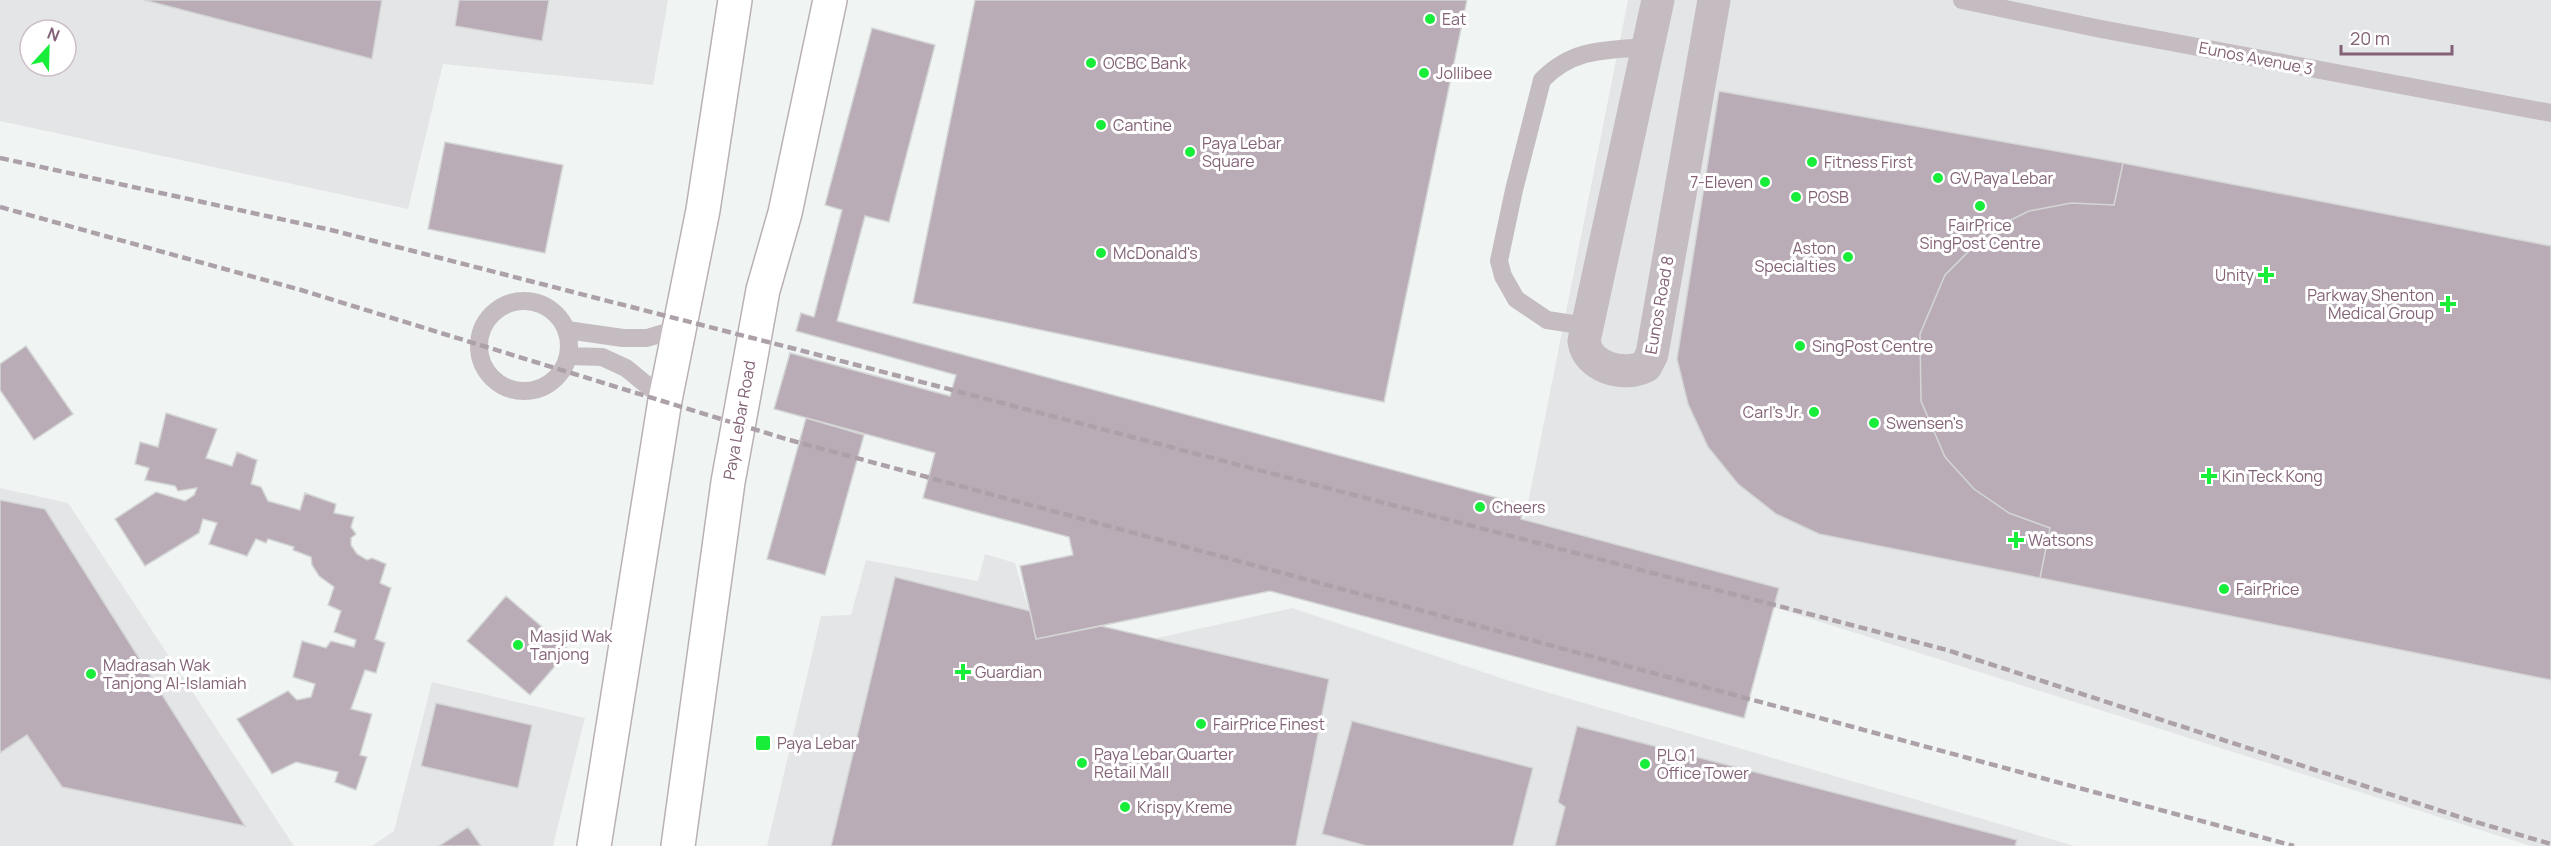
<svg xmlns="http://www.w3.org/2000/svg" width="2551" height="846" viewBox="0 0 2551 846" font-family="Manrope,sans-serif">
	<rect width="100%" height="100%" fill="#f0f5f4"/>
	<!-- built -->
	<path fill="#e4e5e6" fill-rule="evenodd" d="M0 0H668L653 85 443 64 408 209 0 121ZM30 30H66V66H30Z
		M1628 0H2551V846H2531L1523 528Z
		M0 488 68 503 294 846H0Z
		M985 554 1015 563 1044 663 1292 608 1519 684 2075 846H767L821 616 851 615 866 560 978 581Z
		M432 682 585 718 553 846H372L394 831Z"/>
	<!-- building -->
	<path fill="#b9acb6" stroke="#d3d6d5" stroke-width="1.5" d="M144 0H382L372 59Z
		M459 0H549L542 41 455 26Z
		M975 0H1467L1384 402 913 303Z
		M872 28 935 45 889 222 865 216 837 321 1524 505 1521 519 1779 588 1744 718 1270 591 1036 639 1020 566 1073 555 1069 537 923 498 935 453 774 409 790 353 950 396 956 375 796 331 801 313 814 317 842 210 825 205Z
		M1719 91 2123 163 2114 205 2071 203 2029 211 1990 230 1945 275 1920 334 1921 401 1945 457 1974 489 2009 513 2050 528 2040 578 1819 534 1776 514 1738 484 1708 447 1688 404 1677 359Z
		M445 142 563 165 545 253 428 229Z
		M2123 163 2551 246V680L2040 578 2050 528 2009 513 1974 489 1945 457 1921 401 1920 334 1945 275 1990 230 2029 211 2071 203 2114 205Z
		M26 346 73 414 34 440 0 390V364Z
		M166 413 217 429 206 458 232 466 237 452 257 460 251 484 261 487 268 501 300 510 305 493 336 504 334 513 354 517 351 527 356 534 351 538V545L357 554 367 560 372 558 386 564 380 583 391 588 375 639 385 643 376 673 365 670 351 709 372 714 360 755 367 757 356 790 335 782 338 772 296 762 272 774 237 719 288 691 297 700 311 697 315 684 293 677 302 641 326 648 331 641 354 647 356 640 334 632 341 611 328 605 334 587 319 576 312 565 311 557 293 550 294 547 268 539 266 543 256 539 247 556 209 544 217 523 203 519 199 533 145 566 115 519 156 492 185 501 194 495 197 488 178 491 175 486 145 480 149 468 135 464 140 442 158 447Z
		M806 418 864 435 825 575 767 559Z
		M0 500 45 509 245 826 62 787 27 735 0 753Z
		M895 577 1030 611 1036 639 1101 626 1329 679 1296 846H831Z
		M506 596 569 650 530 695 467 641Z
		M436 703 532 725 518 788 421 766Z
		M1352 721 1533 768 1513 846H1367L1322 834Z
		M1577 726 2017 840 2015 846H1555L1565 807 1558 802Z
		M1577 726 2017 840 2015 846H1555L1565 807 1558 802Z
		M468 827 481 846H439Z"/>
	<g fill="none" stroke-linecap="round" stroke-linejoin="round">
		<defs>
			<path id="primary" d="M594 846 665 400 703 210 735 0
				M678 846 728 482 763 290 785 213 830 0"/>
		</defs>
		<!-- primary casing -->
		<use href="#primary" stroke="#b9b0b6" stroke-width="36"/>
		<!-- lane -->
		<path stroke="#c5bcc2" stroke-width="18" d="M1962 0 2101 29 2551 113
			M479 346a45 45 0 1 1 90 0a45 45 0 1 1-90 0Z
			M1586 326 1547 320 1516 299 1503 276 1499 261 1514 190 1542 80C1573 48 1606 50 1648 47
			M567 330 623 338H647L680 328
			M568 356 602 357 626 368 665 400"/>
		<!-- street -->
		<path stroke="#c5bcc2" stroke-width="33" d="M1658 0 1584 341C1587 367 1624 378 1646 366L1652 354 1714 0"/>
		<!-- primary -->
		<use href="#primary" stroke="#fff" stroke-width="33"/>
		<!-- rail -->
		<path stroke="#ada1a9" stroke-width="4.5" stroke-dasharray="9 4.5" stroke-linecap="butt" d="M0 158 331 230 807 352 1947 650 2469 820 2551 844
			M0 207 301 290 786 439 2294 846"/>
	</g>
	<!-- markers -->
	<g fill="#18ed3a" stroke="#fff" stroke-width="2">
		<circle cx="1430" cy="19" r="6"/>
		<circle cx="1091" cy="63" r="6"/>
		<circle cx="1424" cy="73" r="6"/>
		<circle cx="1101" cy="125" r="6"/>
		<circle cx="1190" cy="152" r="6"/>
		<circle cx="1812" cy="162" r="6"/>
		<circle cx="1938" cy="178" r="6"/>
		<circle cx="1765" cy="182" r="6"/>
		<circle cx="1796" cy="197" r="6"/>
		<circle cx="1980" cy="206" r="6"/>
		<circle cx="1101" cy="253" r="6"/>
		<circle cx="1848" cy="257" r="6"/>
		<path d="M2263 266h6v6h6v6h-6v6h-6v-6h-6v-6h6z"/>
		<path d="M2445 295h6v6h6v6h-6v6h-6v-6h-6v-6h6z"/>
		<circle cx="1800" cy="346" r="6"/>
		<circle cx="1814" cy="412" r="6"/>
		<circle cx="1874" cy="423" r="6"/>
		<path d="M2206 467h6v6h6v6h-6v6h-6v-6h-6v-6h6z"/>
		<circle cx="1480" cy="507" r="6"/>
		<path d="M2013 531h6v6h6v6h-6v6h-6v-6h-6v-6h6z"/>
		<circle cx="2224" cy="589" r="6"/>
		<circle cx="518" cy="645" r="6"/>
		<path d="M960 663h6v6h6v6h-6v6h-6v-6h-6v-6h6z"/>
		<circle cx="91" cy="674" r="6"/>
		<circle cx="1201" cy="724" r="6"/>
		<rect x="755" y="735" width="16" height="16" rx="3"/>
		<circle cx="1082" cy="763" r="6"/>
		<circle cx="1645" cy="764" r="6"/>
		<circle cx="1125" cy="807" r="6"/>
	</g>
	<g text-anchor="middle" stroke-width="6" stroke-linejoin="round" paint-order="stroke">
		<!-- poi labels -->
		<g font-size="16" fill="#836277" stroke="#fff" text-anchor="start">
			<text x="1442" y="25">Eat</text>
			<text x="1103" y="69">OCBC Bank</text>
			<text x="1436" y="79">Jollibee</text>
			<text x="1113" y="131">Cantine</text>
			<text x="1202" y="149">Paya Lebar<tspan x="1202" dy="18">Square</tspan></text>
			<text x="1824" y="168">Fitness First</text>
			<text x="1950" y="184">GV Paya Lebar</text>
			<text x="1753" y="188" text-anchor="end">7-Eleven</text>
			<text x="1808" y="203">POSB</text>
			<text x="1980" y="231" text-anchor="middle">FairPrice<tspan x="1980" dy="18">SingPost Centre</tspan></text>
			<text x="1836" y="254" text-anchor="end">Aston<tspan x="1836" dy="18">Specialties</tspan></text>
			<text x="1113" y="259">McDonald's</text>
			<text x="2254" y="281" text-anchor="end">Unity</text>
			<text x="2434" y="301" text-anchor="end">Parkway Shenton<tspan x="2434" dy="18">Medical Group</tspan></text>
			<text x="1812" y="352">SingPost Centre</text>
			<text x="1802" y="418" text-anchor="end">Carl's Jr.</text>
			<text x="1886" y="429">Swensen's</text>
			<text x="2222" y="482">Kin Teck Kong</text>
			<text x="1492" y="513">Cheers</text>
			<text x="2028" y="546">Watsons</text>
			<text x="2236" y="595">FairPrice</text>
			<text x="530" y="642">Masjid Wak<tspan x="530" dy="18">Tanjong</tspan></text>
			<text x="103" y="671">Madrasah Wak<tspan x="103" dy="18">Tanjong Al-Islamiah</tspan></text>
			<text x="975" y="678">Guardian</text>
			<text x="1213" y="730">FairPrice Finest</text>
			<text x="777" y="749">Paya Lebar</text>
			<text x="1094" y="760">Paya Lebar Quarter<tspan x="1094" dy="18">Retail Mall</tspan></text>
			<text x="1657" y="761">PLQ 1<tspan x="1657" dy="18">Office Tower</tspan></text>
			<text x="1137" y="813">Krispy Kreme</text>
		</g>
		<!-- street labels -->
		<g font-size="16" fill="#836277" stroke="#fff">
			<text transform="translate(2256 58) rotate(11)" y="6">Eunos Avenue 3</text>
			<text transform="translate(1659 305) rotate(-80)" y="6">Eunos Road 8</text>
			<text transform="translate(739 420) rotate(-80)" y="6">Paya Lebar Road</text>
		</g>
	</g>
	<!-- north arrow -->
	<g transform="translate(48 48) rotate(22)"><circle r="28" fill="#ffffff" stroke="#cdc0c9" stroke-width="1.5"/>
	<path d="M0-4.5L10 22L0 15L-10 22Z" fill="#18ed3a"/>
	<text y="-9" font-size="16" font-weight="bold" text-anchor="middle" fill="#836277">N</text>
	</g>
	<!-- scale -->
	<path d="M2341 45v9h111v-9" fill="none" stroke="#836277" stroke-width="3"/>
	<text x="2350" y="45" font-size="18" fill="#836277" stroke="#ffffff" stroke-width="4.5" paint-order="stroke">20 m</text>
</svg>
